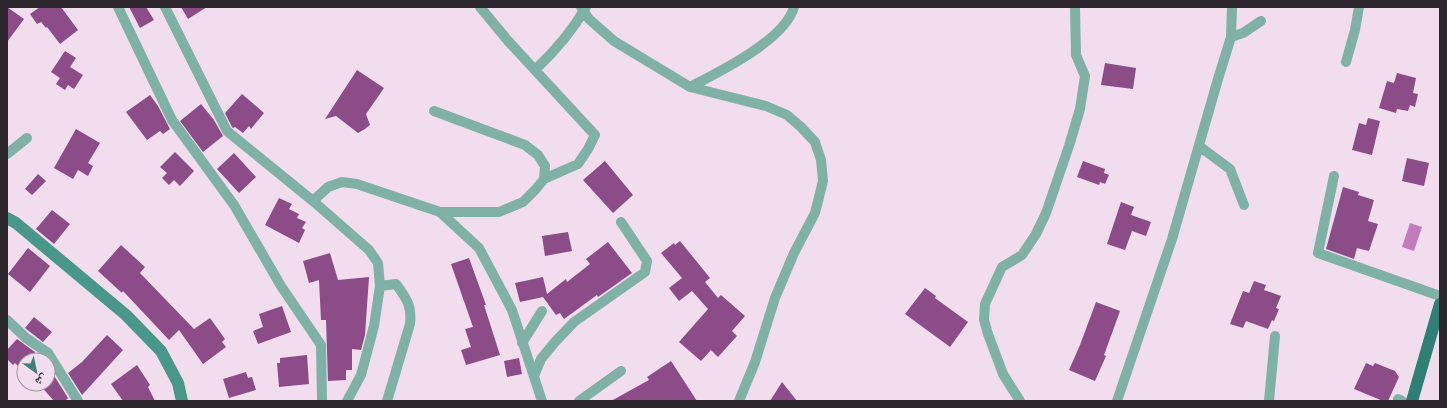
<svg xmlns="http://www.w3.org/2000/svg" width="1447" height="408" viewBox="0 0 1447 408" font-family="Lato,'Noto Naskh Arabic',sans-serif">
	<rect width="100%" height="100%" fill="#f1ddee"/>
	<!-- water -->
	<path fill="#c17cbb" d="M1410 223 1422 227 1414 251 1402 247Z"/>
	<!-- building -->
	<path fill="#8c4c88" d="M7 7 24 19 7 42Z
		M40 7H61L78 30 60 44 47 27 46 28 41 22 37 24 30 14Z
		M129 7H146L154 20 140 28Z
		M181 7H207L188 19Z
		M65 51 76 58 70 67 83 75 74 89 68 85 65 90 56 84 60 78 51 72Z
		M1105 63 1136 68 1133 89 1101 85Z
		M357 70 384 88 366 114 370 125 365 129 358 133 336 116 325 119Z
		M1397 73 1416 78 1413 93 1418 94 1415 107 1410 105 1408 111 1397 109 1396 113 1379 108 1387 81 1394 83Z
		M242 94 264 113 251 129 249 126 243 133 235 127 233 128 232 127 225 113Z
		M150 95 158 106 170 129 163 134 160 131 147 140 126 112Z
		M201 104 214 120 223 136 203 152 180 121Z
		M1368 118 1380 121 1372 155 1352 150 1359 123 1366 125Z
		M76 129 100 143 88 163 93 166 88 176 78 170 73 179 54 168Z
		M175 152 194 171 180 186 174 180 169 185 162 178 167 173 160 167Z
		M234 153 256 177 239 193 217 169Z
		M1407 158 1429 163 1424 186 1402 181Z
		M605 161 633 195 613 213 583 180Z
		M1083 161 1105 169 1104 173 1109 175 1105 184 1100 182 1099 185 1077 177Z
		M38 174 46 181 32 195 25 189Z
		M1343 187 1359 192 1358 195 1374 200 1368 221 1378 224 1369 251 1357 248 1354 259 1326 249Z
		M279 198 292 204 289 209 299 214 297 218 306 222 302 228 305 230 299 243 265 225Z
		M1121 202 1134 207 1131 215 1151 222 1146 236 1132 231 1125 250 1107 244Z
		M52 210 70 224 54 244 36 229Z
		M568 232 572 251 545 256 542 236Z
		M680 241 710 278 705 282 718 298 721 295 745 316 732 331 737 336 718 357 711 350 701 361 679 342 708 309 692 291 679 301 669 288 682 278 661 253 674 243 675 245Z
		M608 242 632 273 598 297 597 295 564 319 560 313 556 315 543 297 520 302 515 283 543 277 547 294 566 279 567 282 590 264 586 259Z
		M121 245 145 267 140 273 194 329 210 318 225 339 222 342 226 347 203 364 179 330 169 340 123 291 122 293 98 271Z
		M28 248 50 266 30 292 8 274Z
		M330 253 338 280 369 277 365 335 361 350 352 349V370H346V380L328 381 326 320H321L319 280 309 283 303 261Z
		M469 258 486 305H484L500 355 466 365 461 350 471 347 465 329 473 327 451 264Z
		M1254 281 1266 285 1264 290 1281 296 1276 308 1279 309 1274 321 1272 320 1268 329 1246 321 1243 328 1230 324 1243 291 1249 293Z
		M925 288 936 296 935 298 968 322 950 347 905 314Z
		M1096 302 1120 311 1104 355 1106 356 1095 381 1069 370 1080 345Z
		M282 306 291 332 258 344 253 331 263 327 259 314Z
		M34 317 52 332 43 342 25 328Z
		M107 335 123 350 82 395 68 373 82 362Z
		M17 339 35 352 29 360H24L23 366 21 363 18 366 15 363 13 365 7 359V350Z
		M307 355 309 384 279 387 277 363H280V358Z
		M519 358 522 374 507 377 504 361Z
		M671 361 697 401H611L649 380 647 377Z
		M1366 363 1373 366 1375 363 1395 371 1399 377 1388 401H1383L1354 389Z
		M137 365 150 385 148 387 155 401H123L111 384Z
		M48 366 68 398 65 401H54L39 384H48Z
		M246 372 248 378 252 377 256 390 229 398 223 379Z
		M782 382 797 401H770Z"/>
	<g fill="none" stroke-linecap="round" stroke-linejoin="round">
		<!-- street -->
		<path stroke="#80b1a7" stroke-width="10" d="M118 7 172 120 234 205 281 286 321 345 322 401
			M165 7 227 131 313 201 369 250 378 263 380 286 374 326 361 375 347 401
			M480 7 509 42 595 135 588 149 578 164 544 179
			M581 7 589 19 614 41 690 87 766 106 787 115 801 127 815 142 821 160 823 181 815 213 794 253 775 298 755 362 739 401
			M1231 37 1243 33 1261 21
			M1346 62 1355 30 1359 7
			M535 70C554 52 573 30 586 7
			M690 87C719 72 785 40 794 7
			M434 111 525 145 538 155 545 166 544 179 536 189 523 202 499 212H440
			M1199 146 1230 169 1244 205
			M7 154 27 138
			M1334 176 1318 253 1440 296
			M313 201 328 187 342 182 357 184 440 212 479 248 512 310 542 401
			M380 286 396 284C407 299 412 306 410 324L387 401
			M7 320 26 338 48 353 78 401
			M522 343 542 311
			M534 376 541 359 555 342 574 322 645 272 647 261 621 222
			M1398 399 1402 401
			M579 401 621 371
			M1020 401 1003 374 988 334 984 320 985 304 1002 267 1022 255 1036 234 1046 213 1069 146 1080 109 1085 76 1076 55 1075 7
			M1117 401 1172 239 1218 79 1231 37 1232 7
			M1269 401 1275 336"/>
		<!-- secondary -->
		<path stroke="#48978a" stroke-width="12" d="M7 218 16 223 126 315 161 351 178 383 182 401"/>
		<!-- primary -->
		<path stroke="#2f8074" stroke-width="12" d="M1412 401 1440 304"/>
	</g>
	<!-- border -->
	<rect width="1447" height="408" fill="none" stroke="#2e262d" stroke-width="16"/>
	<!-- north arrow -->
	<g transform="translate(36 372) rotate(147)"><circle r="19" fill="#f1ddee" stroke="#a394a1"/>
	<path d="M0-3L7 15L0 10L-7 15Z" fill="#3c8176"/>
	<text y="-6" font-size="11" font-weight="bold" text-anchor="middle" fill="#2e262d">ش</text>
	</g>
</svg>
